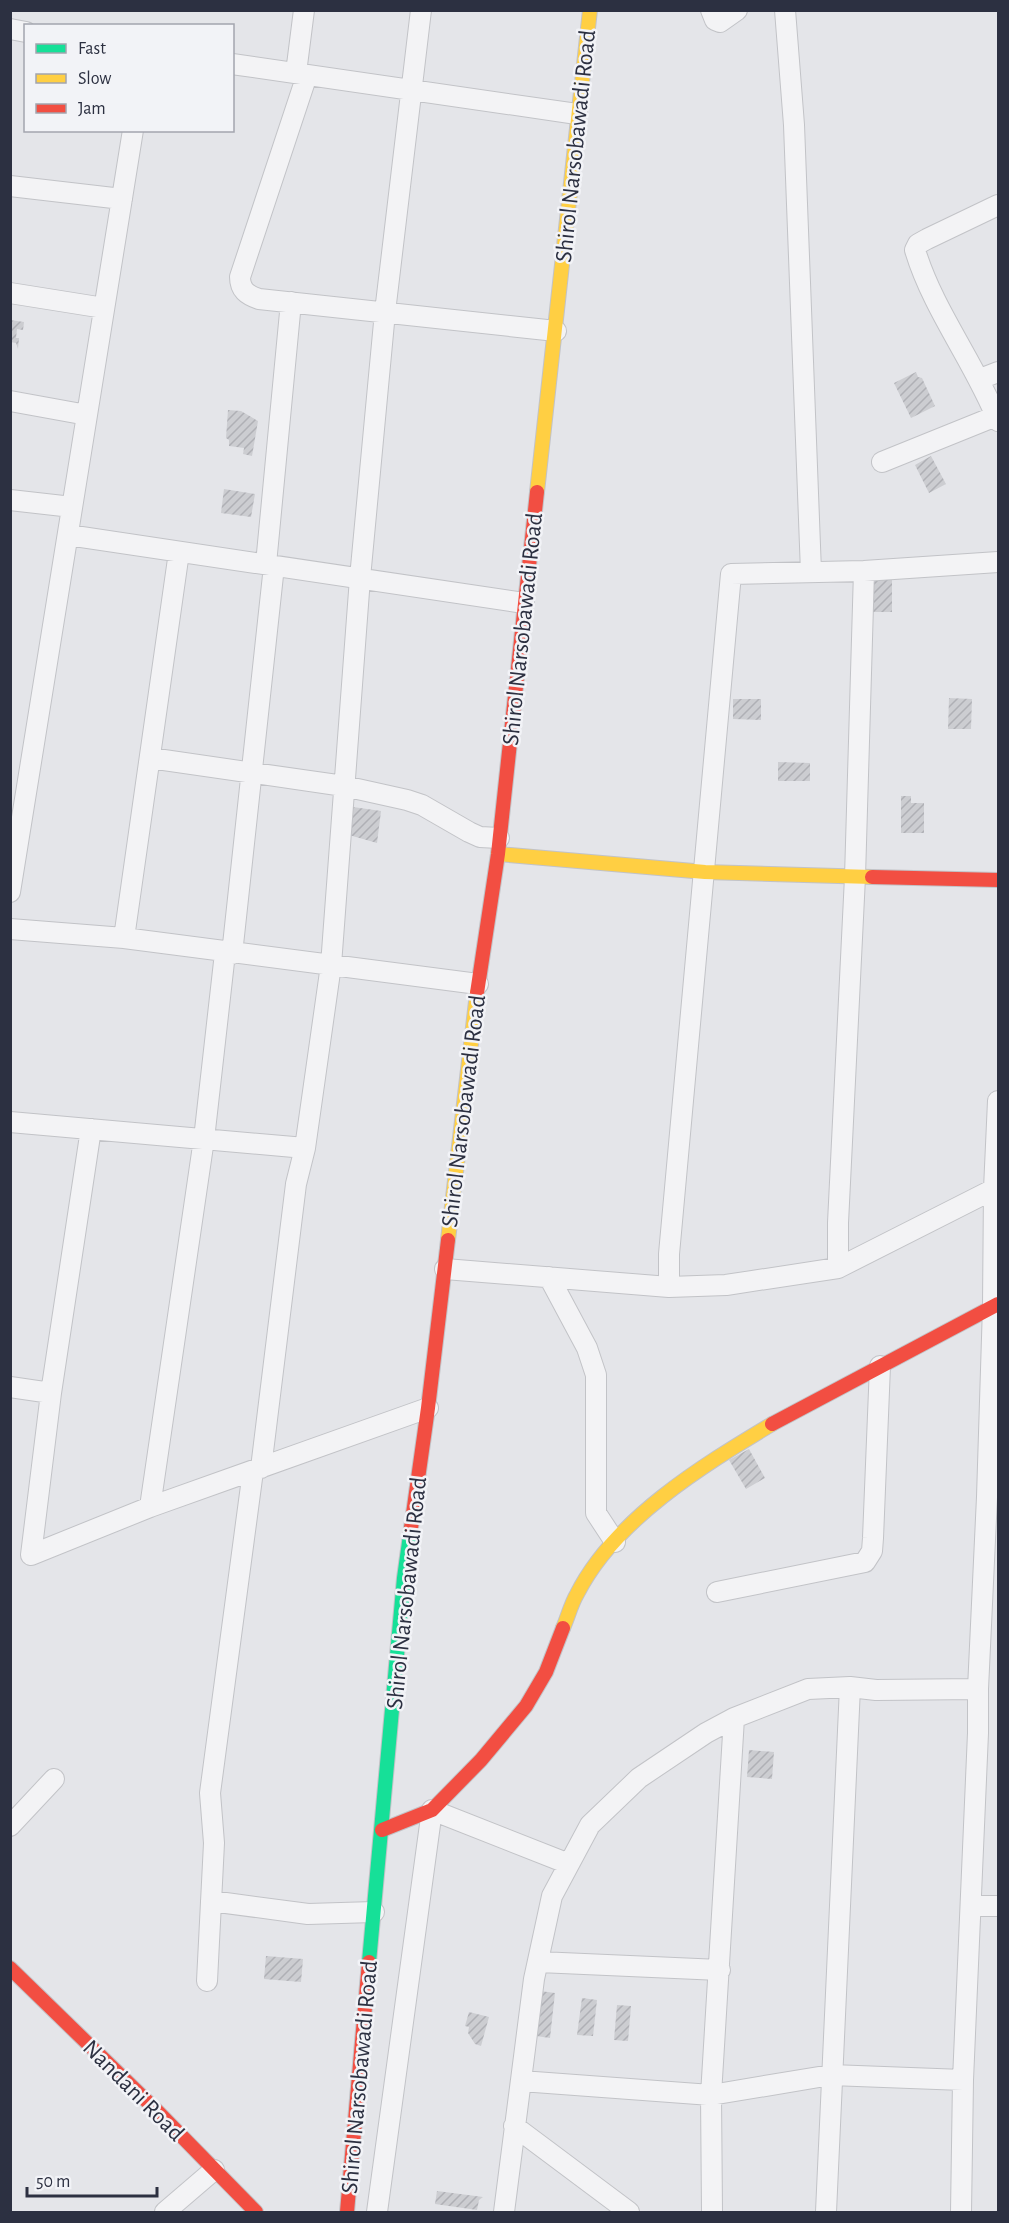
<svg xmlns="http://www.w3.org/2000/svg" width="1009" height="2223" viewBox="0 0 1009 2223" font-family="'Alegreya Sans',sans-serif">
	<defs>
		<pattern id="building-hatch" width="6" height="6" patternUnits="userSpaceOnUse" patternTransform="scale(1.5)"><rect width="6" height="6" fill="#cccdd1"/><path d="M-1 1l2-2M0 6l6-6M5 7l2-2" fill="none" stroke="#afb0b5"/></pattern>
	</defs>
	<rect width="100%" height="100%" fill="#e4e5e9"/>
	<!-- building -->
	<path fill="url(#building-hatch)" d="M10 320 24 322 23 330 17 329 16 338H19L18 349 16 343 10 342Z
		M916 372 918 377 922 378 935 406 911 418 894 383Z
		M228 410 241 411 258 421 252 456 243 454 244 448 229 446V440L226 438Z
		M931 456 946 484 929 493 915 465Z
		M224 489 255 494 251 517 221 513Z
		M871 577H892V612H871Z
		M949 698 972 699 971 729H948Z
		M733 699H761V720L733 719Z
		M778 762 810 763V781H778Z
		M901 796H911V803H924V833H901Z
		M353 807 381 811 377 843 349 835Z
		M749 1449 765 1478 746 1489 729 1460Z
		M749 1750 774 1752 772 1779 747 1777Z
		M266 1956 303 1959 301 1982 264 1979Z
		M540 1991 555 1993 550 2038 536 2036Z
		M582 1998 597 2000 593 2036 577 2035Z
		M617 2005 631 2006 628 2041 614 2040Z
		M469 2012 489 2017 481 2046 475 2044 468 2033 469 2027 465 2026Z
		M437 2191 483 2197 479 2200 477 2210 435 2204Z"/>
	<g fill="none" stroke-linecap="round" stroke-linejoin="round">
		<defs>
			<path id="street" d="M711 10 715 20 720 22 737 10
				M785 10 794 125 811 572
				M10 29 26 32
				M232 64 577 114
				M296 73 304 10
				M307 75 240 277C240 290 247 295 259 299L556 331
				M10 186 122 199
				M998 205 927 239 918 244 915 250C933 310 975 363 998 421
				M10 293 104 308
				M980 379 998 372
				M10 401 87 415
				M882 462 996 416
				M10 500 72 507
				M68 535 524 603
				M266 564 291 302
				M150 758 344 786 407 800 422 805 469 832 480 837 499 838
				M10 892 133 130
				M10 929 124 938 478 984
				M124 938 179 552
				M225 953 204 1139 150 1507 428 1408
				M232 954 274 566
				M10 1122 305 1148
				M91 1129 51 1393 31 1555 150 1507
				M838 1268V1223L855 877 864 571
				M445 1269 669 1287 726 1285 838 1268 998 1187
				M549 1277 587 1348 596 1375V1513L615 1542
				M669 1287V1254L731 574 864 571 998 562
				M10 1387 51 1393
				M261 1468 296 1184 305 1148 331 965 360 578 385 312 421 10
				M717 1592 865 1562 872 1551 873 1538 880 1366
				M10 1826 54 1779
				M211 1901 308 1914 374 1912
				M971 1906H998
				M539 1962 720 1970
				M207 1981 214 1843 210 1793 253 1471
				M521 2081 711 2095 831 2075 963 2080
				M514 2126 629 2212
				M165 2212 214 2170
				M377 2212 432 1810 569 1864
				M504 2212 534 1979 552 1896 590 1825 639 1778 706 1733 734 1718 808 1689 850 1687 876 1690 978 1689
				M712 2212 711 2095 734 1718
				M826 2212 850 1687
				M961 2212 963 2080 978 1733V1689L987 1497 993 1306 994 1189 998 1101"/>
			<path id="fast" d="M369 1962 404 1578 411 1528"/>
			<path id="slow" d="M537 492C556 331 571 170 590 10
				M498 854 705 872 872 877
				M448 1240 477 993
				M563 1628C568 1617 571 1604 577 1594 615 1519 702 1466 772 1424"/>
			<path id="jam" d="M872 877 998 880
				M477 993 498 854 537 492
				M772 1424 998 1304
				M411 1528 428 1408 448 1240
				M382 1830 432 1810 481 1760 526 1706 546 1672 563 1628
				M10 1968 156 2110 256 2212
				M347 2212 369 1962"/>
		</defs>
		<!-- street casing -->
		<use href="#street" stroke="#c2c3c7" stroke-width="22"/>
		<!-- fast casing -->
		<use href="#fast" stroke="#c2c3c7" stroke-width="16"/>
		<!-- slow casing -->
		<use href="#slow" stroke="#c2c3c7" stroke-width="16"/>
		<!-- jam casing -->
		<use href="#jam" stroke="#c2c3c7" stroke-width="16"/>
		<!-- street -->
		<use href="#street" stroke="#f3f3f5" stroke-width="20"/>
		<!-- fast -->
		<use href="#fast" stroke="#16e098" stroke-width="14"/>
		<!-- slow -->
		<use href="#slow" stroke="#ffcf43" stroke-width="14"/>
		<!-- jam -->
		<use href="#jam" stroke="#f24e42" stroke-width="14"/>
	</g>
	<g text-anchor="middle" stroke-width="5" stroke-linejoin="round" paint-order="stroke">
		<!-- street labels -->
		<g font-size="24" fill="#2c3041" stroke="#f2f3f7">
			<text transform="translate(575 146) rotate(-84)" y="8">Shirol Narsobawadi Road</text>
			<text transform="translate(522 629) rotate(-84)" y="8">Shirol Narsobawadi Road</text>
			<text transform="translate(463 1111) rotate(-83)" y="8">Shirol Narsobawadi Road</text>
			<text transform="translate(406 1593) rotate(-84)" y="8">Shirol Narsobawadi Road</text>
			<text transform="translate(359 2077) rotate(-85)" y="8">Shirol Narsobawadi Road</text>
			<text transform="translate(134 2090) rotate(45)" y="8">Nandani Road</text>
		</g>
	</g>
	<!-- border -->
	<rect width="1009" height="2223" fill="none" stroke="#2c3041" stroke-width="24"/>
	<!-- legend -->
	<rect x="24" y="24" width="210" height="108" fill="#f2f3f7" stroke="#a3a5ae" stroke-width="1.5"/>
	<rect x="36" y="44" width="30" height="9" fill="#16e098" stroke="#a3a5ae" stroke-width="1.5"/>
	<text x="78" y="54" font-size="18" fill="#2c3041">Fast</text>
	<rect x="36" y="74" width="30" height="9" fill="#ffcf43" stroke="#a3a5ae" stroke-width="1.5"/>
	<text x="78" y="84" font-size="18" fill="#2c3041">Slow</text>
	<rect x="36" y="104" width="30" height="9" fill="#f24e42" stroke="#a3a5ae" stroke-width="1.5"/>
	<text x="78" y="114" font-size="18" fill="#2c3041">Jam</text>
	<!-- scale -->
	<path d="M27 2187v9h130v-9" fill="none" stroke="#2c3041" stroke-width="3"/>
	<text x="36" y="2187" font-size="18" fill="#2c3041" stroke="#f2f3f7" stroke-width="4.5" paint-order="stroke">50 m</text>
</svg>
